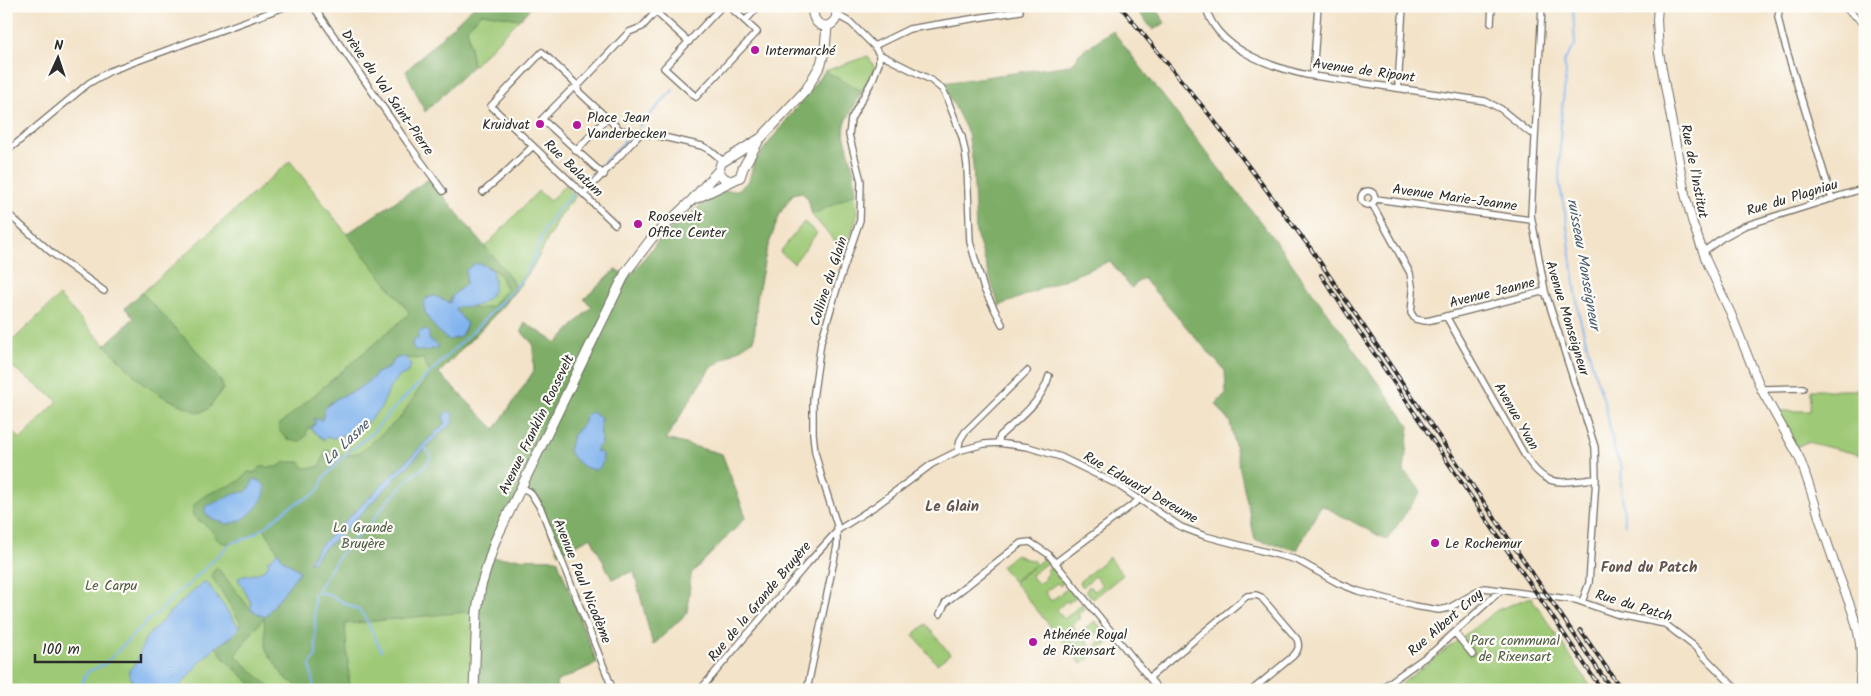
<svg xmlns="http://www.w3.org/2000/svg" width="1871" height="696" viewBox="0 0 1871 696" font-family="Kalam,sans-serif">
	<rect width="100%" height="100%" fill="#fdfcf7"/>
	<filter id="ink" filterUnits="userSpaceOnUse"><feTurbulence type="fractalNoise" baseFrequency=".02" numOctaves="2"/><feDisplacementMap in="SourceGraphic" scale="10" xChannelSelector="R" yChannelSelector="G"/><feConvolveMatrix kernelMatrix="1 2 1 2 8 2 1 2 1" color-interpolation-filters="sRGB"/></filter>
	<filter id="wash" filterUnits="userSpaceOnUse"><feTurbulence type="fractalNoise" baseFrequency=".0096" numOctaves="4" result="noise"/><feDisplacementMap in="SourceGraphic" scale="20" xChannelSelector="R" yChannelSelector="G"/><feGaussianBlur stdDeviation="1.12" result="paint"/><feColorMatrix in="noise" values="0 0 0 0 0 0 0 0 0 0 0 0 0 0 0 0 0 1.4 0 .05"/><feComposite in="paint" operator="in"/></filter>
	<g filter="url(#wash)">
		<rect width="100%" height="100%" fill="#f3e3c9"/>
		<!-- green -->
		<path fill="#9ec976" stroke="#647a50" d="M482 13 520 19 473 66 467 28Z
			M868 56 875 68 845 123 844 134 854 173 857 217 845 253 812 215 808 198 801 192 793 194 780 213 766 252 757 298 754 340 710 368 666 439 722 454 746 517 691 574 687 613 653 645 634 571 612 579 591 537 559 553 537 503 522 487 490 558 557 559 597 663 556 682 557 690H6V426L21 439 58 401 6 362V347L59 296 105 345 134 318 125 308 290 161 347 234 429 179 485 247 538 191 550 201 565 185 576 196 557 219 551 235H549C529 287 477 332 439 373L495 429 534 371 533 344 521 331 525 323 557 343 592 306 584 299 615 270 630 276 662 236 709 199 726 191 738 190 749 181 754 162 825 71Z
			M804 222 817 233 794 263 780 252Z
			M1811 390H1865V456L1807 442 1796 447 1775 411H1810Z
			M1016 554 1025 559 1033 560 1036 565 1044 558 1048 562 1031 575 1038 584 1045 579 1044 577 1048 573 1046 570 1050 567 1063 583 1060 586 1057 583 1045 592 1051 601 1068 588 1076 597 1068 603 1066 601 1057 610 1064 619 1082 604 1085 608 1078 615 1080 618 1072 625 1078 633 1095 621 1102 629 1086 641 1092 649 1107 635 1112 640 1081 664 1014 582 1034 566 1013 581 1001 566Z
			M1109 557 1123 575 1093 599 1086 591 1089 586 1095 591 1102 585 1095 576 1083 587 1079 582Z
			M1531 597 1593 690H1407L1401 684 1497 610Z
			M926 624 950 654 937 664 913 635Z"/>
		<!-- forest -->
		<path fill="#7ead67" stroke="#546c49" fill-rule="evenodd" d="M474 6H532L520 19 482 13 467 28 473 66 425 112 406 71Z
			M1134 6H1155L1165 23 1153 30Z
			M1112 30 1279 246 1409 426 1404 471 1421 491 1387 540 1321 505 1297 550 1255 540 1230 422 1216 404 1226 393 1225 371 1143 278 1131 288 1110 261 999 306 976 233 973 165 968 133 943 83 1070 65 1075 61 1079 54Z
			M825 71 862 91 845 123 844 134 854 173 856 193 812 215 808 198 801 192 793 194 780 213 766 252 757 298 754 340 710 368 666 439 722 454 746 517 691 574 687 613 653 645 634 571 612 579 591 537 559 553 537 503 522 487 489 558 557 559 597 663 556 682 557 690H474L476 611 345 624 350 690H301L300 687 285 678 266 650 264 617 235 655 273 690H258L225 660 216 647 230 638 241 623 211 575 217 567 251 610 265 616 300 571 282 559 264 528C253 535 233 549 219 541 215 538 215 535 212 531 207 525 199 521 193 516 188 496 223 489 236 483 241 480 244 476 248 472L254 473 261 467H277L286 462H300L304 468H312L320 466 326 450 344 456 361 452 400 418 430 373 423 359 396 358 393 360 389 368 376 373C369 391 331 395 325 409 324 412 323 416 322 420L315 419 316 422 314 425 307 430 306 436 299 442C287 440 282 437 278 426L410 313 347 234 429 179 510 277 516 290 439 373 495 429 534 371 533 344 521 331 525 323 557 343 592 306 584 299 615 270 630 276 662 236 709 199 726 191 738 190 749 181 754 162ZM488 266 500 275 506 289 493 306 477 309C470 305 461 304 455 310L456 312 467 324 463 334 446 339 431 323 424 310 427 297 435 296 449 303 453 295 466 284V278ZM600 416 601 444 595 450 602 454 569 452C574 430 579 425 600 416ZM445 423 452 424 442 431 338 537 320 552 313 562H309L318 548Z
			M142 293 197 351 222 383 223 389 209 408 199 413 166 398 143 384 105 345 134 318 125 308Z"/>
		<!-- water -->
		<path fill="#81b4ee" stroke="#56708c" d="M474 264H482L492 270C493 276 495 280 494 286 493 297 481 306 470 307 463 307 461 305 455 309L467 324 460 337 449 340C437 333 408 299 435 296L450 303 453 295 466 284V270Z
			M425 329 429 333V339L438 345V348C430 350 422 352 415 350L412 346 413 340 418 339V333Z
			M406 357 411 366 407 373 400 376 390 387 381 408 368 422 358 425 350 433 334 438 327 437 324 440 311 429 316 422 313 419 322 420 325 408 337 398 355 391 374 377 376 373 389 368C393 360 396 357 406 357Z
			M449 411 454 415 452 424 442 431 338 537 320 552 313 562H309L318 548 445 423 443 415Z
			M592 412 597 416H600L601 444 595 450 602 454C604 462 602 465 597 470 584 469 577 463 569 452L573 435 583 424 586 415Z
			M254 479C279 485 256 510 245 518 240 522 232 523 226 524 218 520 203 518 205 507L237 493 246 492 249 489Z
			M278 551 282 559 300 571 265 617 251 610V603L238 578C249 574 263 575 269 564L267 561 271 559Z
			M204 582 207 583 239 627C233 638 224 640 215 648 201 660 189 675 177 690H138L129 675V670L136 663 145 639 174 608Z"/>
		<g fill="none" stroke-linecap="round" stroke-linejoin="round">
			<!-- stream -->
			<path stroke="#81b4ee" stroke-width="2" d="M1573 6 1575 45 1564 61 1566 73 1561 119 1559 180 1566 219 1579 315 1594 371 1605 404 1615 453 1622 467 1621 485 1625 525
				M639 126 673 90
				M582 185 626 140
				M318 591 320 593H325L359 610 365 618 381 650
				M79 690 87 672 105 664 147 621 159 612 179 591 187 586 231 543 248 538 264 528 288 508 316 493 320 488 323 479 344 456 371 434 397 405 477 327 515 288 524 277 533 260 545 228 559 208 574 194
				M314 690 310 664 316 656 314 596 337 559 346 547 365 530 385 504 409 479 426 465 431 457 426 448"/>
		</g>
	</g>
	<g filter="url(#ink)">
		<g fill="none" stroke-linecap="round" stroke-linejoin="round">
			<defs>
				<path id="minor" d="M313 6 407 142 443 191
					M722 6 664 68 696 97 757 32 729 6
					M1206 6C1214 48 1271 67 1307 75L1485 101 1501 109 1529 132 1534 134
					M1542 6 1531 215 1545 291 1595 447 1596 479 1589 583 1582 602
					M1780 6 1778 17 1782 35 1832 199
					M1843 6 1865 24
					M656 12 689 42
					M737 13 743 6
					M745 21 759 6
					M1491 23 1492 6
					M874 46 909 29 1020 11
					M879 54 931 80 942 89 946 96 962 137 965 151 967 166 970 242 984 289 1002 324
					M1313 75 1318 6
					M1398 87 1403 6
					M576 151 607 118
					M6 152 89 83 110 71 287 6
					M604 175 542 119 571 90 578 86 629 32 642 27 661 6
					M1361 198a7 7 0 1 1 14 0a7 7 0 1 1-14 0Z
					M483 192 506 172 533 146
					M584 194 641 133
					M1376 199 1531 220
					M1372 204 1410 273 1413 292 1411 313 1415 319 1425 321 1431 320 1545 291
					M6 212 52 253 104 291
					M615 224 491 106 542 52 578 86V91L620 130 659 136 702 146 711 151 723 161
					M1703 252 1722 238 1744 226 1865 188
					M1446 316 1524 454C1546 490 1559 482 1596 479
					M1761 389 1803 388
					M998 443 1000 436C1019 418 1042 402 1049 376
					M958 451 960 440 965 432 1027 371
					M521 487 530 492 541 509 613 690
					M1055 563 1140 499
					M940 614 946 602 1021 543 1030 542 1048 554 1159 690
					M1455 633 1473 655
					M1149 678 1247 596 1256 595 1261 597 1297 639C1300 647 1298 651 1292 657L1252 690
					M700 690 807 564 838 530 877 505 932 464 958 451 984 444 998 443 1028 447 1061 457 1116 484 1181 527 1205 536 1297 560 1338 583 1358 591 1414 606 1439 610 1449 608 1484 588 1576 600 1619 615 1665 624 1694 646 1737 690
					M807 690 837 546V525L821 475 815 452 813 434V399L821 342 838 285 860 220 861 181 849 135 851 119 873 79 879 63V54L874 46 851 23 837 15
					M1379 690 1434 651 1501 590"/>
				<path id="tertiary" d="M1658 6 1657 20 1659 53 1685 194 1693 224 1706 260 1731 314 1761 389 1799 457C1812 490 1820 523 1832 556 1841 585 1856 613 1860 644 1862 659 1860 674 1860 690"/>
				<path id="secondary" d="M816 6 813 14C818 36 845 24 834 6
					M731 181C722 179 717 173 721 163L761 138 806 90 821 64 825 48 827 26
					M697 198 740 177 743 168 759 140
					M474 690 477 611 481 586 495 541 626 272 652 238 692 200 719 170"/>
			</defs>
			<!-- minor casing -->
			<use href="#minor" stroke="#716b62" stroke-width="8"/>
			<!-- tertiary casing -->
			<use href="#tertiary" stroke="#716b62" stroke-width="10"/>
			<!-- secondary casing -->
			<use href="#secondary" stroke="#716b62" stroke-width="11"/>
			<!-- minor -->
			<use href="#minor" stroke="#fff" stroke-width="5.5"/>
			<!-- tertiary -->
			<use href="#tertiary" stroke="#fff" stroke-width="8"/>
			<!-- secondary -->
			<use href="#secondary" stroke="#fff" stroke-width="9"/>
			<defs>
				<path id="rail" d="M1120 6 1212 118 1311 249 1612 690
					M1321 275 1602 690
					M1580 630 1622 690"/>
			</defs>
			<!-- rail casing -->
			<use href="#rail" stroke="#2b2b2b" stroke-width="4"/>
			<!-- rail -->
			<use href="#rail" stroke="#fdfcf7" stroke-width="2" stroke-dasharray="5.5" stroke-linecap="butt"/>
		</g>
	</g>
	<!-- markers -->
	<g fill="#b5179e" stroke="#fdfcf7" stroke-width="2">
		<circle cx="755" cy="50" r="5"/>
		<circle cx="540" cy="124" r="5"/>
		<circle cx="577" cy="125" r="5"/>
		<circle cx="638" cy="224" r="5"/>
		<circle cx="1435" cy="543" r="5"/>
		<circle cx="1033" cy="642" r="5"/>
	</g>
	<g text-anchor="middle" stroke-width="4.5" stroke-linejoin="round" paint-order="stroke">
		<!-- poi labels -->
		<g font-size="14" fill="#2b2b2b" stroke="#fdfcf7" text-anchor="start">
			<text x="765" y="55">Intermarché</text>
			<text x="587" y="122">Place Jean<tspan x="587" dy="16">Vanderbecken</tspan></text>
			<text x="530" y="129" text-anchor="end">Kruidvat</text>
			<text x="648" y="221">Roosevelt<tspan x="648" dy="16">Office Center</tspan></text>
			<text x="1445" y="548">Le Rochemur</text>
			<text x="1043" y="639">Athénée Royal<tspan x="1043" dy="16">de Rixensart</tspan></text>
		</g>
		<!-- street labels -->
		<g font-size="14" fill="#2b2b2b" stroke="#fdfcf7">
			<text transform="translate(1364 70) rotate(8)" y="5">Avenue de Ripont</text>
			<text transform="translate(388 92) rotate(55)" y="5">Drève du Val Saint-Pierre</text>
			<text transform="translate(574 168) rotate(44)" y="5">Rue Balatum</text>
			<text transform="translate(1695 171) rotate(79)" y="5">Rue de l'Institut</text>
			<text transform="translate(1455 197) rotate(8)" y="5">Avenue Marie-Jeanne</text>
			<text transform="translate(1792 197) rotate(-17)" y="5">Rue du Plagniau</text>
			<text transform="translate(828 281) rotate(-72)" y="5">Colline du Glain</text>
			<text transform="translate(1492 292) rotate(-14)" y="5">Avenue Jeanne</text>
			<text transform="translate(1568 318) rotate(73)" y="5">Avenue Monseigneur</text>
			<text transform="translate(1517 416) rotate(60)" y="5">Avenue Yvan</text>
			<text transform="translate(536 424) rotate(-64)" y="5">Avenue Franklin Roosevelt</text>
			<text transform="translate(1141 487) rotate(30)" y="5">Rue Edouard Dereume</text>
			<text transform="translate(583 581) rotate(68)" y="5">Avenue Paul Nicodème</text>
			<text transform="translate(759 601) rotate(-50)" y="5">Rue de la Grande Bruyère</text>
			<text transform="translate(1634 605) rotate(17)" y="5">Rue du Patch</text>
			<text transform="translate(1445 622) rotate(-41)" y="5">Rue Albert Croy</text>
		</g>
		<!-- park labels -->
		<g font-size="14" fill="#4e5a42" stroke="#fdfcf7">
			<text x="363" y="532">La Grande<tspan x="363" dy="16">Bruyère</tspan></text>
			<text x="111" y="590">Le Carpu</text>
			<text x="1515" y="645">Parc communal<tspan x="1515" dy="16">de Rixensart</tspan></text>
		</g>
		<!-- water labels -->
		<g font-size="15" font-style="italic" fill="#495b6f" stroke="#fdfcf7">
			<text transform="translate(1584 264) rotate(80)" y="5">ruisseau Monseigneur</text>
			<text transform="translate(346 442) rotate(-43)" y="5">La Lasne</text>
		</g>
		<!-- neighbourhood labels -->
		<g font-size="15" font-weight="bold" fill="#64544f" stroke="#fdfcf7">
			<text x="952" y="511">Le Glain</text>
			<text x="1649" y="572">Fond du Patch</text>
		</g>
	</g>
	<!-- margin -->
	<rect width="1871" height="696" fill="none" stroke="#fdfcf7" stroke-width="25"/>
	<!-- north arrow -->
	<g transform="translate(58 58) rotate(3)" stroke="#fdfcf7" stroke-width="4" paint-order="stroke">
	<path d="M0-4L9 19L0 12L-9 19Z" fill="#2b2b2b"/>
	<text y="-8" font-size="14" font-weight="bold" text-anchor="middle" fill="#2b2b2b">N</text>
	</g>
	<!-- scale -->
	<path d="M35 654v8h106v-8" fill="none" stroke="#2b2b2b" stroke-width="2.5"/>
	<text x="42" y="654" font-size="15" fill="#2b2b2b" stroke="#fdfcf7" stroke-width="4" paint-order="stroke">100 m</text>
</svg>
